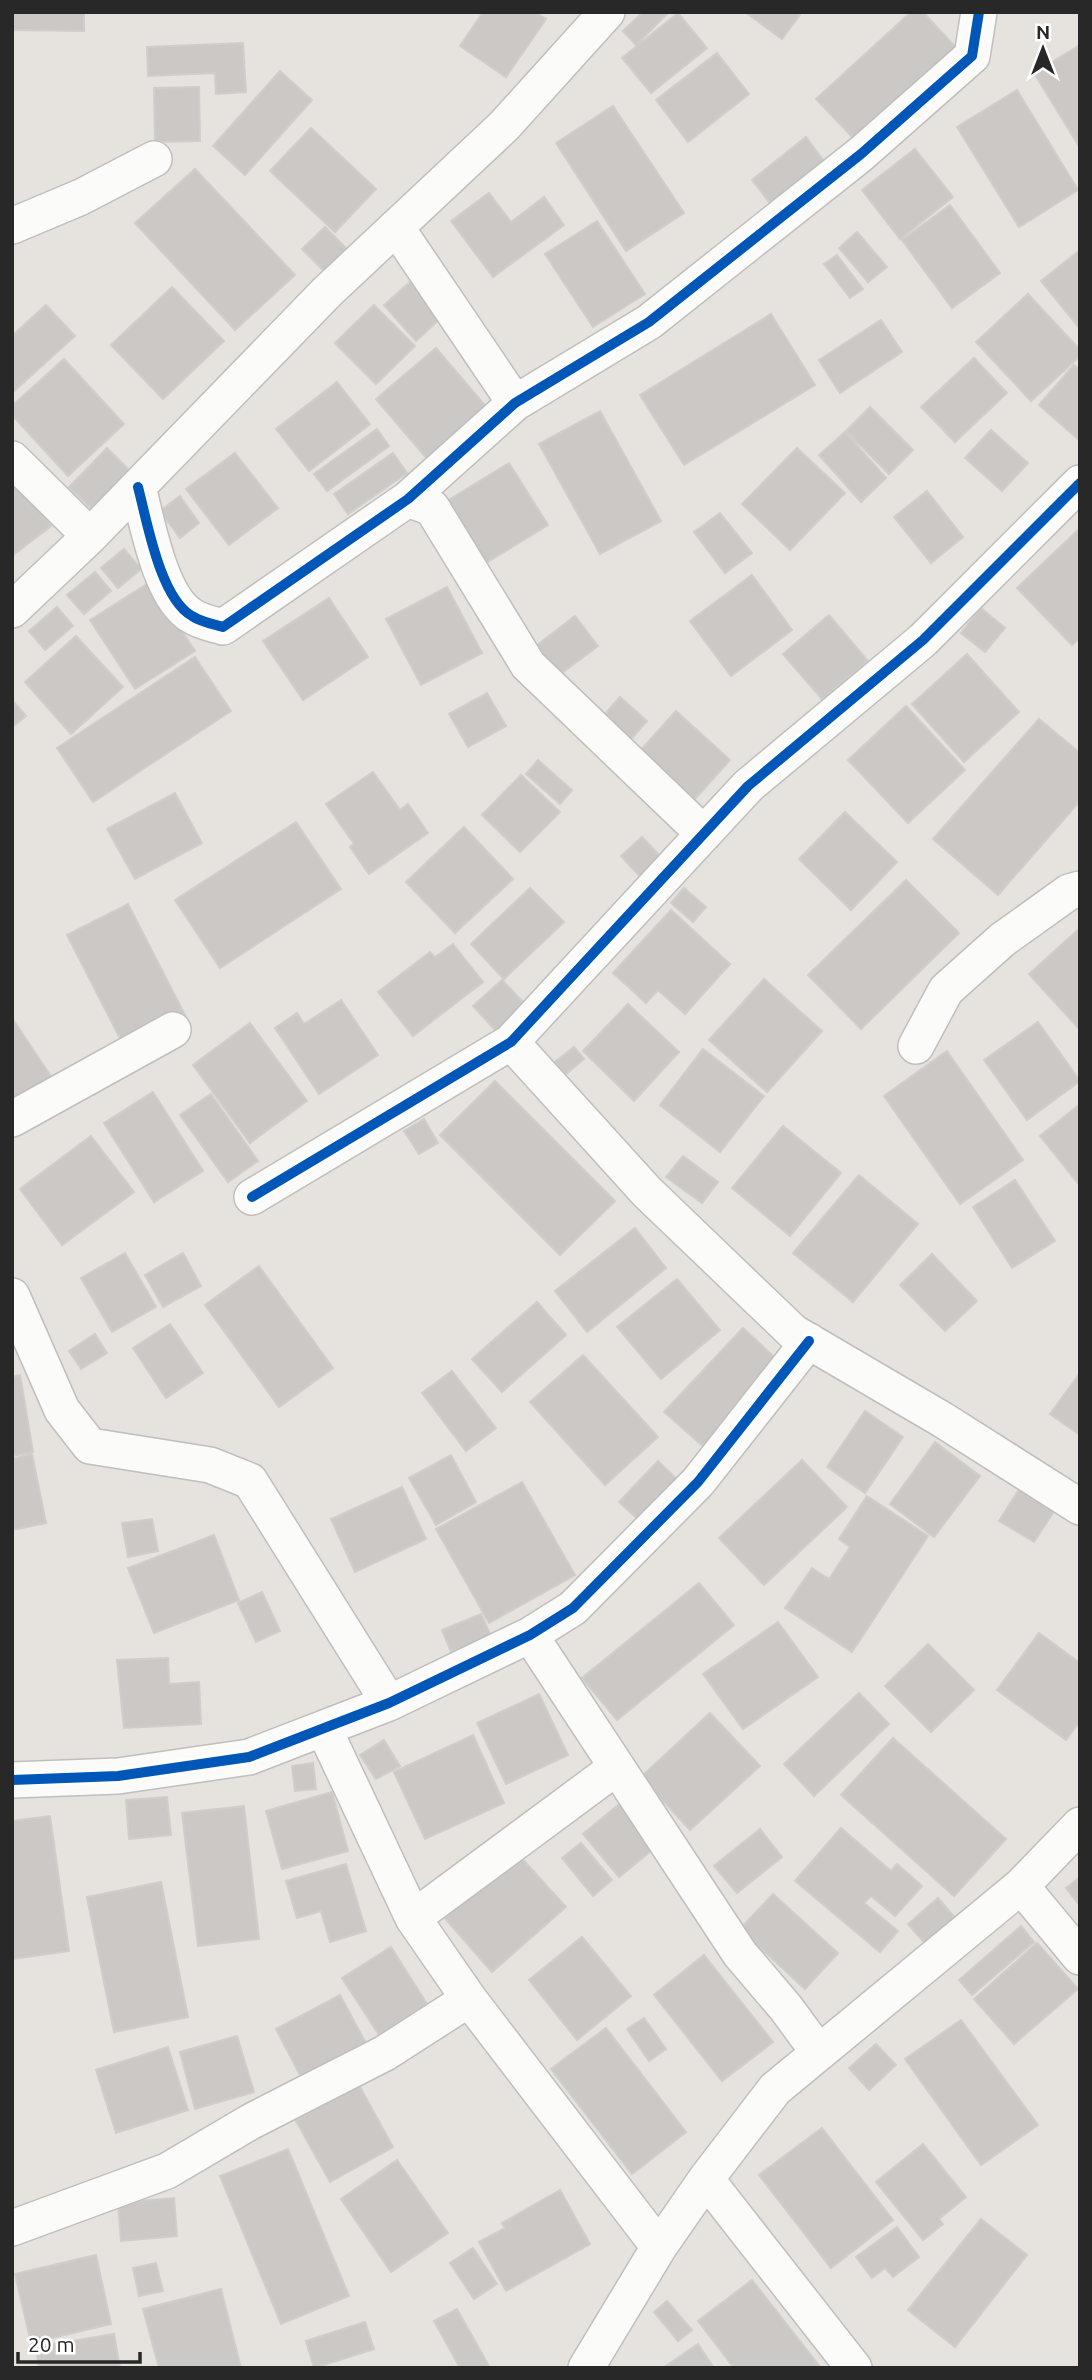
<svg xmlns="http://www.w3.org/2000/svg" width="1092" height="2380" viewBox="0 0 1092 2380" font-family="Ubuntu,sans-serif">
	<rect width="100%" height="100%" fill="#e6e2de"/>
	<!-- building -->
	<path fill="#cbc8c5" stroke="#d0ceca" stroke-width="2" d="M12 12H84V31L12 30Z
		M483 12H535L546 19 506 77 460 46Z
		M643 12H669L636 45 623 31Z
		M745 12H802L782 39Z
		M911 12H923L959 51 859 144 816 99Z
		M678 13 707 48 651 93 622 58Z
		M243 43 246 92 216 94 215 73 148 76 147 47Z
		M1080 45V148L1034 73Z
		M717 53 749 94 688 142 656 100Z
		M280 71 312 100 245 175 213 146Z
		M199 87 200 141 155 142 154 88Z
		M1017 90 1078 190 1019 227 957 127Z
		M613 106 684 213 626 251 556 143Z
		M311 128 376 189 335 232 270 171Z
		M806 137 827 165 773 207 752 180Z
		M915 149 953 197 900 239 862 190Z
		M195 169 295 275 235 330 135 223Z
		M489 193 511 222 544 197 564 225 493 277 451 221Z
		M950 205 1000 273 952 308 902 240Z
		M597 221 645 294 593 327 545 254Z
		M325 227 347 249 324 271 302 249Z
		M857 232 887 267 868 282 839 248Z
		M1080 250V329L1041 281Z
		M837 255 863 289 850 298 824 264Z
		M410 282 442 317 416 341 384 305Z
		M172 287 224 341 163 399 111 345Z
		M1028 294 1080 350V356L1031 401 976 342Z
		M46 305 75 336 12 393V336Z
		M374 305 415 346 376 384 335 343Z
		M771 314 815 385 684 465 640 395Z
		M881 320 902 352 840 393 819 360Z
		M436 348 489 410 428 460 376 399Z
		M974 358 1007 393 955 442 921 407Z
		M64 359 124 424 68 476 12 415V406Z
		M1074 365 1080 370V441L1039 405Z
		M337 382 370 424 309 471 276 429Z
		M870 407 913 450 889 474 846 431Z
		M600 411 661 521 600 554 539 444Z
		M377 429 389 446 327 491 314 474Z
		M991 430 1028 463 1002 491 965 458Z
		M845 432 886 478 861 502 819 455Z
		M107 448 131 472 93 510 69 487Z
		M797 448 845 493 790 550 742 504Z
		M235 453 278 508 229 545 186 489Z
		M393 453 407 473 348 514 334 494Z
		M509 463 548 525 481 566 442 504Z
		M12 476 51 526 12 556Z
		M927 491 963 537 931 563 894 517Z
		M180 496 199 523 180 538 160 511Z
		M720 513 752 553 725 573 694 532Z
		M1080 528V638L1072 645 1017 588Z
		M124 549 141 569 118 588 101 568Z
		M95 572 111 591 84 614 67 595Z
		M752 575 792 630 731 676 690 621Z
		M150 582 195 651 135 689 90 620Z
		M447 587 482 653 421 685 386 619Z
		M329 598 368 657 303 700 263 641Z
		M57 607 73 626 45 650 29 631Z
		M981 608 1005 628 985 652 961 633Z
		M829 615 868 661 822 699 783 654Z
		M575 616 598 646 559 675 536 646Z
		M76 636 123 687 71 734 25 682Z
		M967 654 1019 712 964 762 912 704Z
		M195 657 231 711 93 802 57 748Z
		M487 693 506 726 468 747 449 714Z
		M620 697 647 721 625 746 598 722Z
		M12 700 26 716 12 727Z
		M906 706 965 770 908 823 848 760Z
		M676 711 730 760 694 800 640 751Z
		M1039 719 1080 753V801L998 895 933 839Z
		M538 760 572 790 560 804 526 774Z
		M373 772 400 810 408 804 428 833 369 874 350 847 354 844 326 804Z
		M521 775 560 812 520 852 482 815Z
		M175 793 202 843 135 879 107 829Z
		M845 812 897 862 851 910 799 859Z
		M296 822 341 889 220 968 175 900Z
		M464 827 513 879 455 933 406 882Z
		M642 837 666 862 645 882 621 856Z
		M906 880 959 933 861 1029 808 975Z
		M530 888 564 922 504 979 471 944Z
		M684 888 706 907 693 922 671 903Z
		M128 904 187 1019 126 1050 67 935Z
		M671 910 730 964 685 1014 658 990 646 1003 613 973Z
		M1080 928V1030L1029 974Z
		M453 944 483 982 413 1036 378 992 430 952 435 957Z
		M764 979 822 1031 767 1092 709 1040Z
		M502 980 525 1004 496 1031 473 1006Z
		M341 1000 378 1055 319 1094 275 1028 297 1013 304 1024Z
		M628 1004 679 1052 634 1101 583 1051Z
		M12 1018 52 1078 12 1105Z
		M1038 1022 1080 1081 1027 1120 984 1060Z
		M250 1023 307 1101 250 1143 193 1065Z
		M574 1047 584 1059 565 1075 555 1062Z
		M703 1049 764 1096 720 1152 660 1105Z
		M947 1051 1023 1160 960 1204 884 1096Z
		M495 1081 615 1201 560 1255 440 1135Z
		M153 1092 203 1171 154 1202 104 1123Z
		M211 1094 258 1161 228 1182 180 1115Z
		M1080 1104V1186L1040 1136Z
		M424 1119 438 1143 419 1154 404 1131Z
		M783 1126 841 1173 790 1236 732 1188Z
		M91 1136 134 1192 62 1245 20 1189Z
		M683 1156 718 1182 702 1203 666 1177Z
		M859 1175 918 1224 853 1302 793 1253Z
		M1015 1180 1055 1241 1012 1268 973 1207Z
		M635 1228 666 1268 587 1332 555 1291Z
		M125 1253 156 1307 112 1332 81 1278Z
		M183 1253 201 1286 163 1307 145 1275Z
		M932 1254 977 1301 945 1331 900 1285Z
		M259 1266 333 1368 279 1407 205 1305Z
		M677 1279 720 1330 661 1379 617 1327Z
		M537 1302 566 1335 502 1392 472 1359Z
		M170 1324 203 1373 166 1398 133 1348Z
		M743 1328 783 1365 705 1448 664 1412Z
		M95 1334 107 1353 81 1369 69 1351Z
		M583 1355 658 1437 605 1485 530 1402Z
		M452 1371 496 1428 466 1451 422 1393Z
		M1080 1373V1435L1050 1414Z
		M20 1375 33 1452 12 1456V1377Z
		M865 1411 903 1437 865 1493 827 1467Z
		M935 1442 980 1476 934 1537 890 1504Z
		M32 1454 46 1523 12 1530V1459Z
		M451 1455 476 1502 436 1525 409 1478Z
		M802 1460 847 1507 764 1585 719 1538Z
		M658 1461 683 1485 644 1525 619 1502Z
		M522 1482 575 1575 489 1623 436 1529Z
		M402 1487 426 1539 355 1572 331 1519Z
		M1020 1488 1055 1510 1034 1542 999 1521Z
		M867 1496 928 1536 852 1652 785 1608 812 1568 829 1579 850 1547 839 1539Z
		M152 1519 158 1551 128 1557 122 1523Z
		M214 1535 239 1600 154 1633 128 1568Z
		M699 1583 734 1625 617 1720 582 1678Z
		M262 1592 280 1631 256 1642 238 1603Z
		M481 1614 491 1636 451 1652 442 1630Z
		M778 1622 818 1677 743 1729 703 1674Z
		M1039 1633 1080 1663V1721L1066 1740 997 1690Z
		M928 1644 974 1690 931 1732 885 1686Z
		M168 1658 169 1684 199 1682 201 1724 124 1728 117 1660Z
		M859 1693 889 1724 814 1796 784 1764Z
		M539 1694 568 1755 506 1784 477 1723Z
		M710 1713 760 1766 690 1830 641 1777Z
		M473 1735 504 1803 425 1839 394 1772Z
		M893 1738 1006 1839 954 1896 841 1795Z
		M384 1740 400 1766 376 1779 360 1755Z
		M313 1763 316 1789 295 1791 292 1766Z
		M332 1792 348 1851 282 1869 266 1811Z
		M167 1797 171 1835 129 1839 126 1800Z
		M622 1802 658 1845 619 1877 583 1834Z
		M244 1806 259 1939 198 1946 182 1813Z
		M50 1816 69 1951 12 1959V1821Z
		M841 1828 891 1871 897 1864 922 1886 895 1916 871 1896 864 1903 898 1931 880 1952 795 1881Z
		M760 1829 782 1857 737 1893 714 1866Z
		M581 1843 612 1880 593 1896 562 1858Z
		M515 1851 566 1907 492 1972 442 1915Z
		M346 1864 366 1931 330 1942 321 1911 297 1918 286 1881Z
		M1080 1877V1906L1066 1888Z
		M161 1882 188 2017 114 2032 87 1897Z
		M773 1894 838 1953 805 1989 740 1929Z
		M938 1898 957 1920 927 1946 908 1924Z
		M1021 1926 1034 1942 972 1995 959 1980Z
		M582 1937 631 1996 577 2040 529 1980Z
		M1037 1943 1078 1989 1014 2044 974 1999Z
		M391 1947 427 2004 379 2035 342 1978Z
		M704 1955 773 2042 722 2081 654 1995Z
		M340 1995 368 2047 303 2081 276 2029Z
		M644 2018 666 2049 649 2061 627 2029Z
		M961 2020 1038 2125 981 2165 905 2059Z
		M606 2028 686 2132 632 2174 551 2069Z
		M237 2036 254 2092 195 2109 180 2052Z
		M876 2044 896 2065 869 2090 849 2068Z
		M168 2047 188 2110 116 2133 96 2070Z
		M359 2085 393 2147 330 2182 296 2121Z
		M822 2128 893 2220 831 2268 759 2175Z
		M923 2144 966 2197 939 2219 943 2224 923 2240 876 2182Z
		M288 2149 349 2296 281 2324 220 2176Z
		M397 2160 448 2233 391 2272 341 2199Z
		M560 2190 590 2244 506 2291 479 2242 505 2228 502 2223Z
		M174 2198 177 2236 121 2241 118 2203Z
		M981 2219 1027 2255 955 2347 908 2310Z
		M897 2227 919 2257 893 2277 885 2268 872 2278 856 2257Z
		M473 2248 497 2284 474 2299 450 2263Z
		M96 2255 111 2324 31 2343 15 2274Z
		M156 2263 163 2291 139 2296 133 2268Z
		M752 2280 821 2368H734L698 2321Z
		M221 2289 241 2368H159L143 2309Z
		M667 2301 692 2330 678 2341 654 2312Z
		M457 2309 490 2368H460L434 2321Z
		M365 2322 374 2349 314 2368 306 2341Z
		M114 2334 120 2368H39L36 2347Z
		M698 2344 714 2368H663Z"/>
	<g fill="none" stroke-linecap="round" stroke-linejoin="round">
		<defs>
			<path id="street" d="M12 226 81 197 154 159
				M396 227 515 403
				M12 459 90 536
				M138 487C147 521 160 598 192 616 201 622 213 624 223 627L408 499 515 403 649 322 861 154 972 56 979 12
				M408 499 432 508 528 665 704 834
				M12 610 90 536 327 292 504 126 607 12
				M511 1042 647 1192 793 1332 943 1420 1080 1507
				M916 1046 946 990 1002 940 1069 892 1080 889
				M12 1119 173 1030
				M252 1197 511 1042 748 786 923 640 1080 483
				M12 1296 62 1410 90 1446 210 1465 250 1481 389 1703
				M530 1635 740 1954 786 2008 819 2053
				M324 1729 413 1918 469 1999 659 2247
				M12 1780 118 1776 249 1757 389 1703 530 1635 573 1608 698 1482 809 1341
				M1021 1886 1080 1957
				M413 1918 617 1767
				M706 2179 854 2368
				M12 2228 167 2171 250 2122 385 2053 469 1999
				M586 2368 659 2247 706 2179 775 2089 1021 1886 1080 1825"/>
		</defs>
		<!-- street casing -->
		<use href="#street" stroke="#c0bebf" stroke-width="38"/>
		<!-- street -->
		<use href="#street" stroke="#fbfbfa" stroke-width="35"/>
		<defs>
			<path id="cycleway" d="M138 487C147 521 160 598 192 616 201 622 213 624 223 627L408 499 515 403 649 322 861 154 972 56 979 12
				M252 1197 511 1042 748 786 923 640 1080 483
				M12 1780 118 1776 249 1757 389 1703 530 1635 573 1608 698 1482 809 1341"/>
		</defs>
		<!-- cycleway casing -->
		<use href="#cycleway" stroke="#fff" stroke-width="15"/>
		<!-- cycleway -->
		<use href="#cycleway" stroke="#0057b8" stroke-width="10"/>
	</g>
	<!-- border -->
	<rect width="1092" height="2380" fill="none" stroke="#282828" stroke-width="28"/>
	<!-- north arrow -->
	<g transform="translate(1043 49)" stroke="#ffffff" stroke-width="5" paint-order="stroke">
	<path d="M0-5L12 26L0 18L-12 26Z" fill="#282828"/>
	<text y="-10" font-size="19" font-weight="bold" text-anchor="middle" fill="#282828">N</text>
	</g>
	<!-- scale -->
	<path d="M18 2352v10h122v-10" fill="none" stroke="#282828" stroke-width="3.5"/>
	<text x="28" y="2352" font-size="21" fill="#282828" stroke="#ffffff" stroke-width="5" paint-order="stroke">20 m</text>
</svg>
